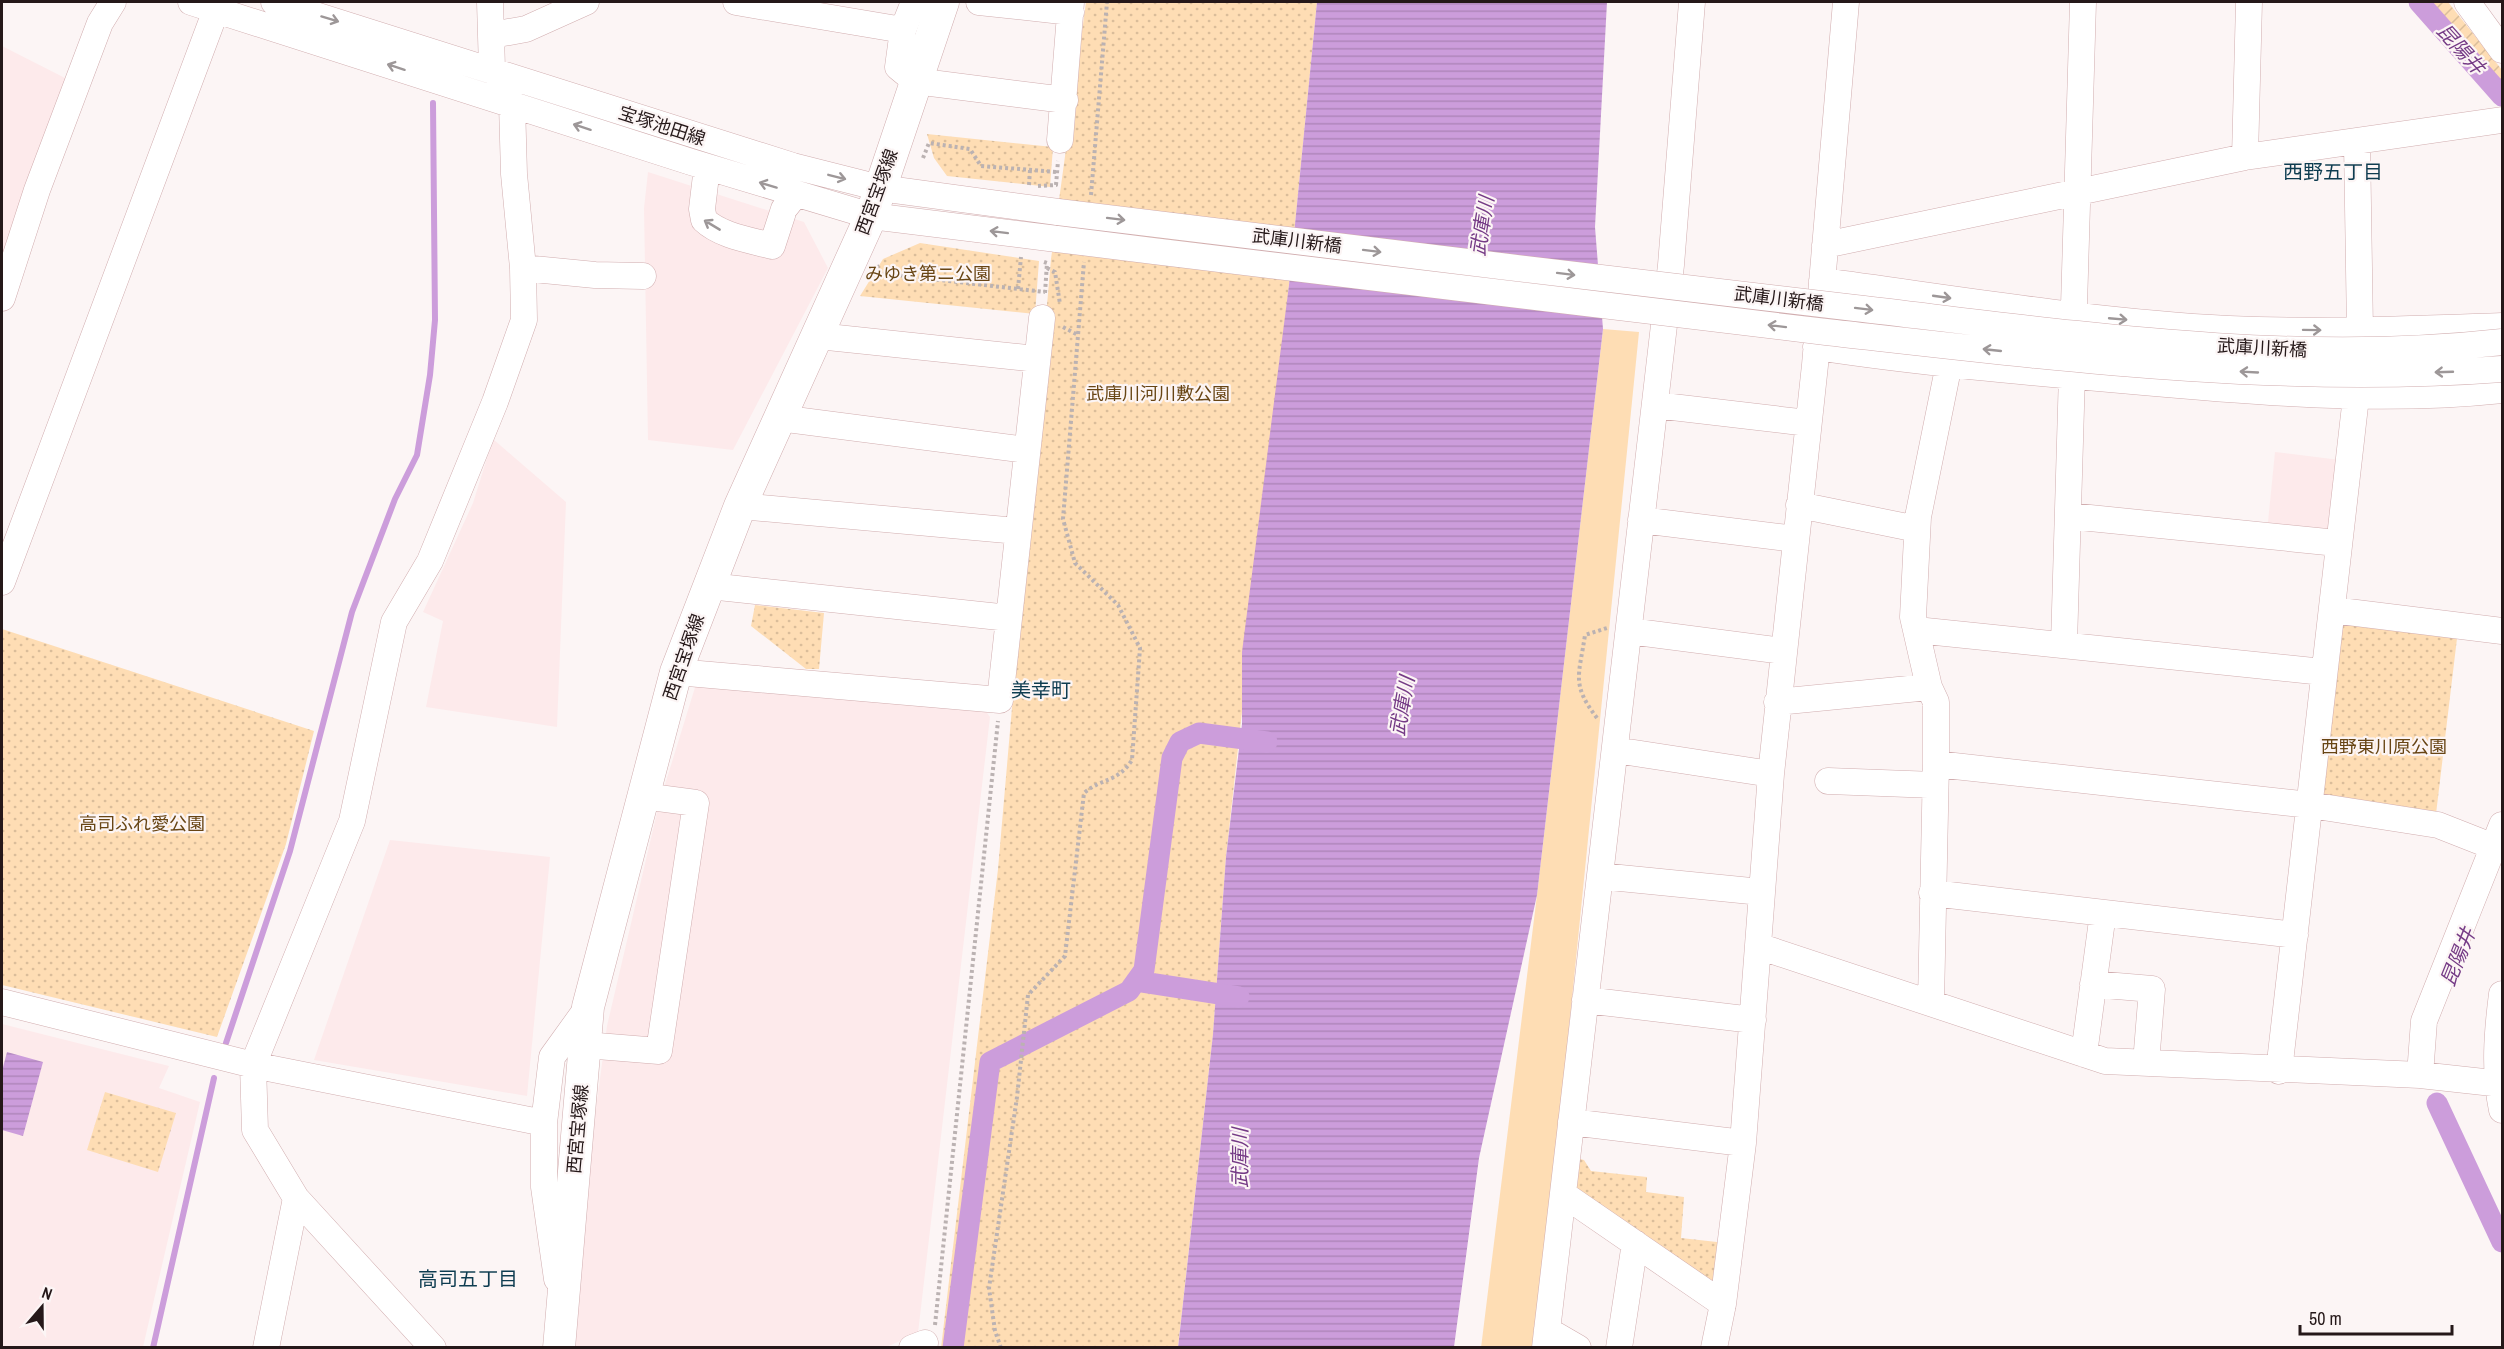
<svg xmlns="http://www.w3.org/2000/svg" width="2504" height="1349" viewBox="0 0 2504 1349" font-family="'Archivo Narrow','Noto Sans JP',sans-serif">
	<defs>
		<pattern id="park-dots" width="8" height="8" patternUnits="userSpaceOnUse" patternTransform="scale(1.5)"><rect width="8" height="8" fill="#feddb4"/><path d="M2 2h.1M6 6h.1" fill="none" stroke="#dabd9a" stroke-width="1.8" stroke-linecap="round"/></pattern>
		<pattern id="garden-furrows" width="10" height="10" patternUnits="userSpaceOnUse" patternTransform="scale(1.5)"><rect width="10" height="10" fill="#feddb4"/><path d="M-1 1l2-2M0 10L10 0M9 11l2-2" fill="none" stroke="#dabd9a"/></pattern>
		<pattern id="water-rules" width="6" height="5" patternUnits="userSpaceOnUse" patternTransform="scale(1.5)"><rect width="6" height="5" fill="#cc9ddb"/><path d="M0 2.5h6" fill="none" stroke="#af86bb"/></pattern>
	</defs>
	<rect width="100%" height="100%" fill="#fcf5f5"/>
	<!-- built -->
	<path fill="#fdeaeb" d="M2 46 67 79 2 272Z
		M648 172 804 222 828 268 733 450 648 440 644 208Z
		M493 439 566 502 557 727 426 707 443 621 423 612 473 503Z
		M2275 452 2340 460 2333 532H2267Z
		M697 681 984 709 990 717 918 1333 884 1348H574L589 1161 607 1026 659 804Z
		M390 840 550 857 527 1096 314 1060Z
		M2 1024 169 1066 159 1088 200 1102 143 1347 2 1348Z"/>
	<!-- grass -->
	<path fill="#feddb4" d="M1603 329 1639 332 1537 1347 1481 1348 1537 895Z"/>
	<!-- park -->
	<path fill="url(#park-dots)" d="M1086 2H1317L1289 285 1226 857 1213 1034 1178 1347 941 1348 998 869 1051 259Z
		M927 134 1053 147 1050 187 947 176 934 158Z
		M920 243 1039 261 1035 314 860 296 883 259Z
		M755 605 824 613 819 669H806L751 626Z
		M2340 623 2458 630 2436 814 2322 800Z
		M2 629 314 731 286 844 217 1037 2 985Z
		M105 1092 176 1113 158 1172 87 1150Z
		M1572 1157 1584 1160 1591 1171 1647 1177 1646 1192 1684 1197 1681 1238 1726 1243 1719 1287 1569 1186Z"/>
	<!-- garden -->
	<path fill="url(#garden-furrows)" d="M2410 2H2448L2502 70V104Z"/>
	<!-- water -->
	<path fill="url(#water-rules)" d="M1317 2H1607L1595 227 1603 329 1537 895 1479 1158 1454 1347 1178 1348 1213 1034 1226 857 1242 724V652L1289 285Z
		M7 1052 43 1062 23 1136 2 1130V1071Z"/>
	<g fill="none" stroke-linecap="round" stroke-linejoin="round">
		<!-- stream -->
		<path stroke="#cc9ddb" stroke-width="6" d="M226 1043 290 851 352 612 395 499 417 455 430 375 435 320 433 103
			M153 1348 214 1078"/>
		<!-- canal -->
		<path stroke="#cc9ddb" stroke-width="21" d="M2419 2 2502 96
			M1136 981 1239 997
			M2437 1103 2502 1242
			M953 1348 990 1062 1129 991 1144 970 1172 758 1180 742 1199 733 1267 742"/>
		<defs>
			<path id="minor" d="M191 2 691 162 871 216 1057 239
				M274 2 793 166 880 188 1058 212
				M736 2 903 30 898 67 915 81 1065 100
				M979 2 1071 12
				M2467 2 2502 50
				M903 30 914 2
				M492 35 526 29 586 2
				M1060 140 1071 2
				M2245 157 2249 2
				M707 167 702 209 704 220C721 236 750 240 772 246L784 209 796 194
				M1825 245 2245 157 2502 120
				M523 268 595 275 643 276
				M1822 281C1957 299 2093 322 2229 329 2320 333 2412 329 2502 326
				M2 298 37 190 100 23 113 2
				M818 336 1037 359
				M1816 347C1921 363 2026 372 2132 381 2255 392 2379 403 2502 390
				M1949 364 1918 517 1913 617 1929 687 1936 702V764L2310 805 2438 825 2494 847
				M1655 405 1808 423
				M779 418 1027 450
				M1799 505 1917 529
				M740 506 1018 531
				M2070 516 2337 543
				M1641 520 1796 539
				M2 582 219 2
				M709 586 1009 618
				M2332 610 2502 631
				M1916 630 2323 672
				M1629 631 1783 651
				M2064 644 2083 2
				M676 672 1000 700 1042 318
				M1777 702 1929 687
				M1615 750 1771 774
				M1828 781 1935 785
				M1600 876 1761 892
				M1932 893 2295 935
				M1758 946 2105 1061 2420 1075 2502 1084
				M2093 984 2152 989 2146 1063
				M2502 994C2497 1033 2494 1071 2502 1110
				M1585 1000 1753 1020
				M2 1002 253 1065 544 1123
				M1931 1002 1936 764
				M585 1045 659 1051 696 803 643 796
				M2084 1054 2103 913
				M2279 1071 2356 397 2360 331 2357 143
				M2420 1075 2424 1021 2502 825
				M1571 1122 1743 1143
				M1563 1194 1723 1304
				M557 1279 544 1187V1123L552 1057 588 1007
				M1547 1330 1578 1348
				M266 1348 296 1198
				M433 1348 296 1198 255 1130 253 1065 352 821 394 622 430 561 495 402 524 320 523 268 514 174 512 104 492 69 490 2
				M912 1348 925 1343
				M1545 1348 1671 265 1692 2
				M1619 1348 1635 1243
				M1714 1348 1723 1304 1743 1143 1771 774 1815 365 1846 2"/>
			<path id="major" d="M559 1348 588 1007 676 672 740 506 871 216 943 2"/>
		</defs>
		<!-- minor casing -->
		<use href="#minor" stroke="#d1adaf" stroke-width="27"/>
		<!-- major casing -->
		<use href="#major" stroke="#d1adaf" stroke-width="33"/>
		<!-- path -->
		<path stroke="#bbb2b2" stroke-width="4" stroke-dasharray="3 3" stroke-linecap="butt" d="M923 158 929 143 970 149 981 166 1057 172
			M1029 185 1030 170
			M1038 186 1056 185 1058 161
			M1091 195 1107 2
			M1044 262 1047 263 1045 293
			M877 265 879 273 1045 292
			M1047 268 1055 272 1060 304
			M1018 289 1021 257
			M1063 327 1078 335
			M1597 718C1571 684 1579 676 1585 635L1607 628
			M935 1325 998 721
			M1001 1348 995 1331 989 1288 1017 1097 1028 995 1065 956 1084 793C1103 777 1117 783 1132 760L1140 648 1118 605 1075 563 1063 519 1084 262"/>
		<!-- minor -->
		<use href="#minor" stroke="#fff" stroke-width="26"/>
		<!-- major -->
		<use href="#major" stroke="#fff" stroke-width="32"/>
		<defs>
			<path id="minor-bridge" d="M1058 212C1324 245 1589 277 1855 308 2070 333 2286 366 2502 342
				M1057 239C1313 271 1569 302 1826 332 2050 357 2276 386 2502 369"/>
		</defs>
		<!-- minor-bridge casing -->
		<use href="#minor-bridge" stroke="#d1adaf" stroke-width="27" stroke-linecap="butt"/>
		<!-- minor-bridge -->
		<use href="#minor-bridge" stroke="#fff" stroke-width="26"/>
	</g>
	<!-- one-way arrows -->
	<defs><path id="oneway-shaft" d="M-6 0H5M1.5-3L5.5 0L1.5 3" fill="none" stroke-width="1.6" stroke-linecap="round" stroke-linejoin="round" transform="scale(1.5)"/></defs>
	<g stroke="#9d9798">
		<use href="#oneway-shaft" transform="translate(330 19) rotate(17)"/>
		<use href="#oneway-shaft" transform="translate(396 67) rotate(-162)"/>
		<use href="#oneway-shaft" transform="translate(582 127) rotate(-162)"/>
		<use href="#oneway-shaft" transform="translate(837 177) rotate(14)"/>
		<use href="#oneway-shaft" transform="translate(768 185) rotate(-163)"/>
		<use href="#oneway-shaft" transform="translate(1116 219) rotate(7)"/>
		<use href="#oneway-shaft" transform="translate(712 225) rotate(-149)"/>
		<use href="#oneway-shaft" transform="translate(999 232) rotate(-173)"/>
		<use href="#oneway-shaft" transform="translate(1372 251) rotate(7)"/>
		<use href="#oneway-shaft" transform="translate(1566 274) rotate(7)"/>
		<use href="#oneway-shaft" transform="translate(1942 297) rotate(8)"/>
		<use href="#oneway-shaft" transform="translate(1864 309) rotate(7)"/>
		<use href="#oneway-shaft" transform="translate(2118 319) rotate(5)"/>
		<use href="#oneway-shaft" transform="translate(1777 326) rotate(-173)"/>
		<use href="#oneway-shaft" transform="translate(2312 330) rotate(1)"/>
		<use href="#oneway-shaft" transform="translate(1992 350) rotate(-174)"/>
		<use href="#oneway-shaft" transform="translate(2249 372) rotate(-177)"/>
		<use href="#oneway-shaft" transform="translate(2444 372) rotate(178)"/>
	</g>
	<g text-anchor="middle" stroke-width="4.5" stroke-linejoin="round" paint-order="stroke">
		<!-- street labels -->
		<g font-size="18" fill="#251819" stroke="#fcf5f5">
			<text transform="translate(662 126) rotate(18)" y="6">宝塚池田線</text>
			<text transform="translate(877 192) rotate(-70)" y="6">西宮宝塚線</text>
			<text transform="translate(1297 241) rotate(7)" y="6">武庫川新橋</text>
			<text transform="translate(1779 299) rotate(7)" y="6">武庫川新橋</text>
			<text transform="translate(2262 348) rotate(3)" y="6">武庫川新橋</text>
			<text transform="translate(684 657) rotate(-71)" y="6">西宮宝塚線</text>
			<text transform="translate(578 1129) rotate(-85)" y="6">西宮宝塚線</text>
		</g>
		<!-- park labels -->
		<g font-size="18" fill="#684514" stroke="#fcf5f5">
			<text x="928" y="280">みゆき第ニ公園</text>
			<text x="1158" y="400">武庫川河川敷公園</text>
			<text x="2384" y="753">西野東川原公園</text>
			<text x="142" y="830">高司ふれ愛公園</text>
		</g>
		<!-- water labels -->
		<g font-size="20" font-style="italic" fill="#753b86" stroke="#fcf5f5">
			<text transform="translate(2461 49) rotate(48)" y="7">昆陽井</text>
			<text transform="translate(1482 226) rotate(-81)" y="7">武庫川</text>
			<text transform="translate(1402 706) rotate(-80)" y="7">武庫川</text>
			<text transform="translate(2458 957) rotate(-68)" y="7">昆陽井</text>
			<text transform="translate(1240 1158) rotate(-90)" y="7">武庫川</text>
		</g>
		<!-- neighbourhood labels -->
		<g font-size="20" fill="#0e3c50" stroke="#fcf5f5">
			<text x="2333" y="179">西野五丁目</text>
			<text x="1041" y="697">美幸町</text>
			<text x="468" y="1286">高司五丁目</text>
		</g>
	</g>
	<!-- border -->
	<rect width="2504" height="1349" fill="none" stroke="#251819" stroke-width="6"/>
	<!-- north arrow -->
	<g transform="translate(42 1307) rotate(20)" stroke="#fcf5f5" stroke-width="4.5" paint-order="stroke">
	<path d="M0-4.5L10 22L0 15L-10 22Z" fill="#251819"/>
	<text y="-9" font-size="16" font-weight="bold" text-anchor="middle" fill="#251819">N</text>
	</g>
	<!-- scale -->
	<path d="M2300 1325v9h152v-9" fill="none" stroke="#251819" stroke-width="3"/>
	<text x="2309" y="1325" font-size="18" fill="#251819" stroke="#fcf5f5" stroke-width="4.5" paint-order="stroke">50 m</text>
</svg>
